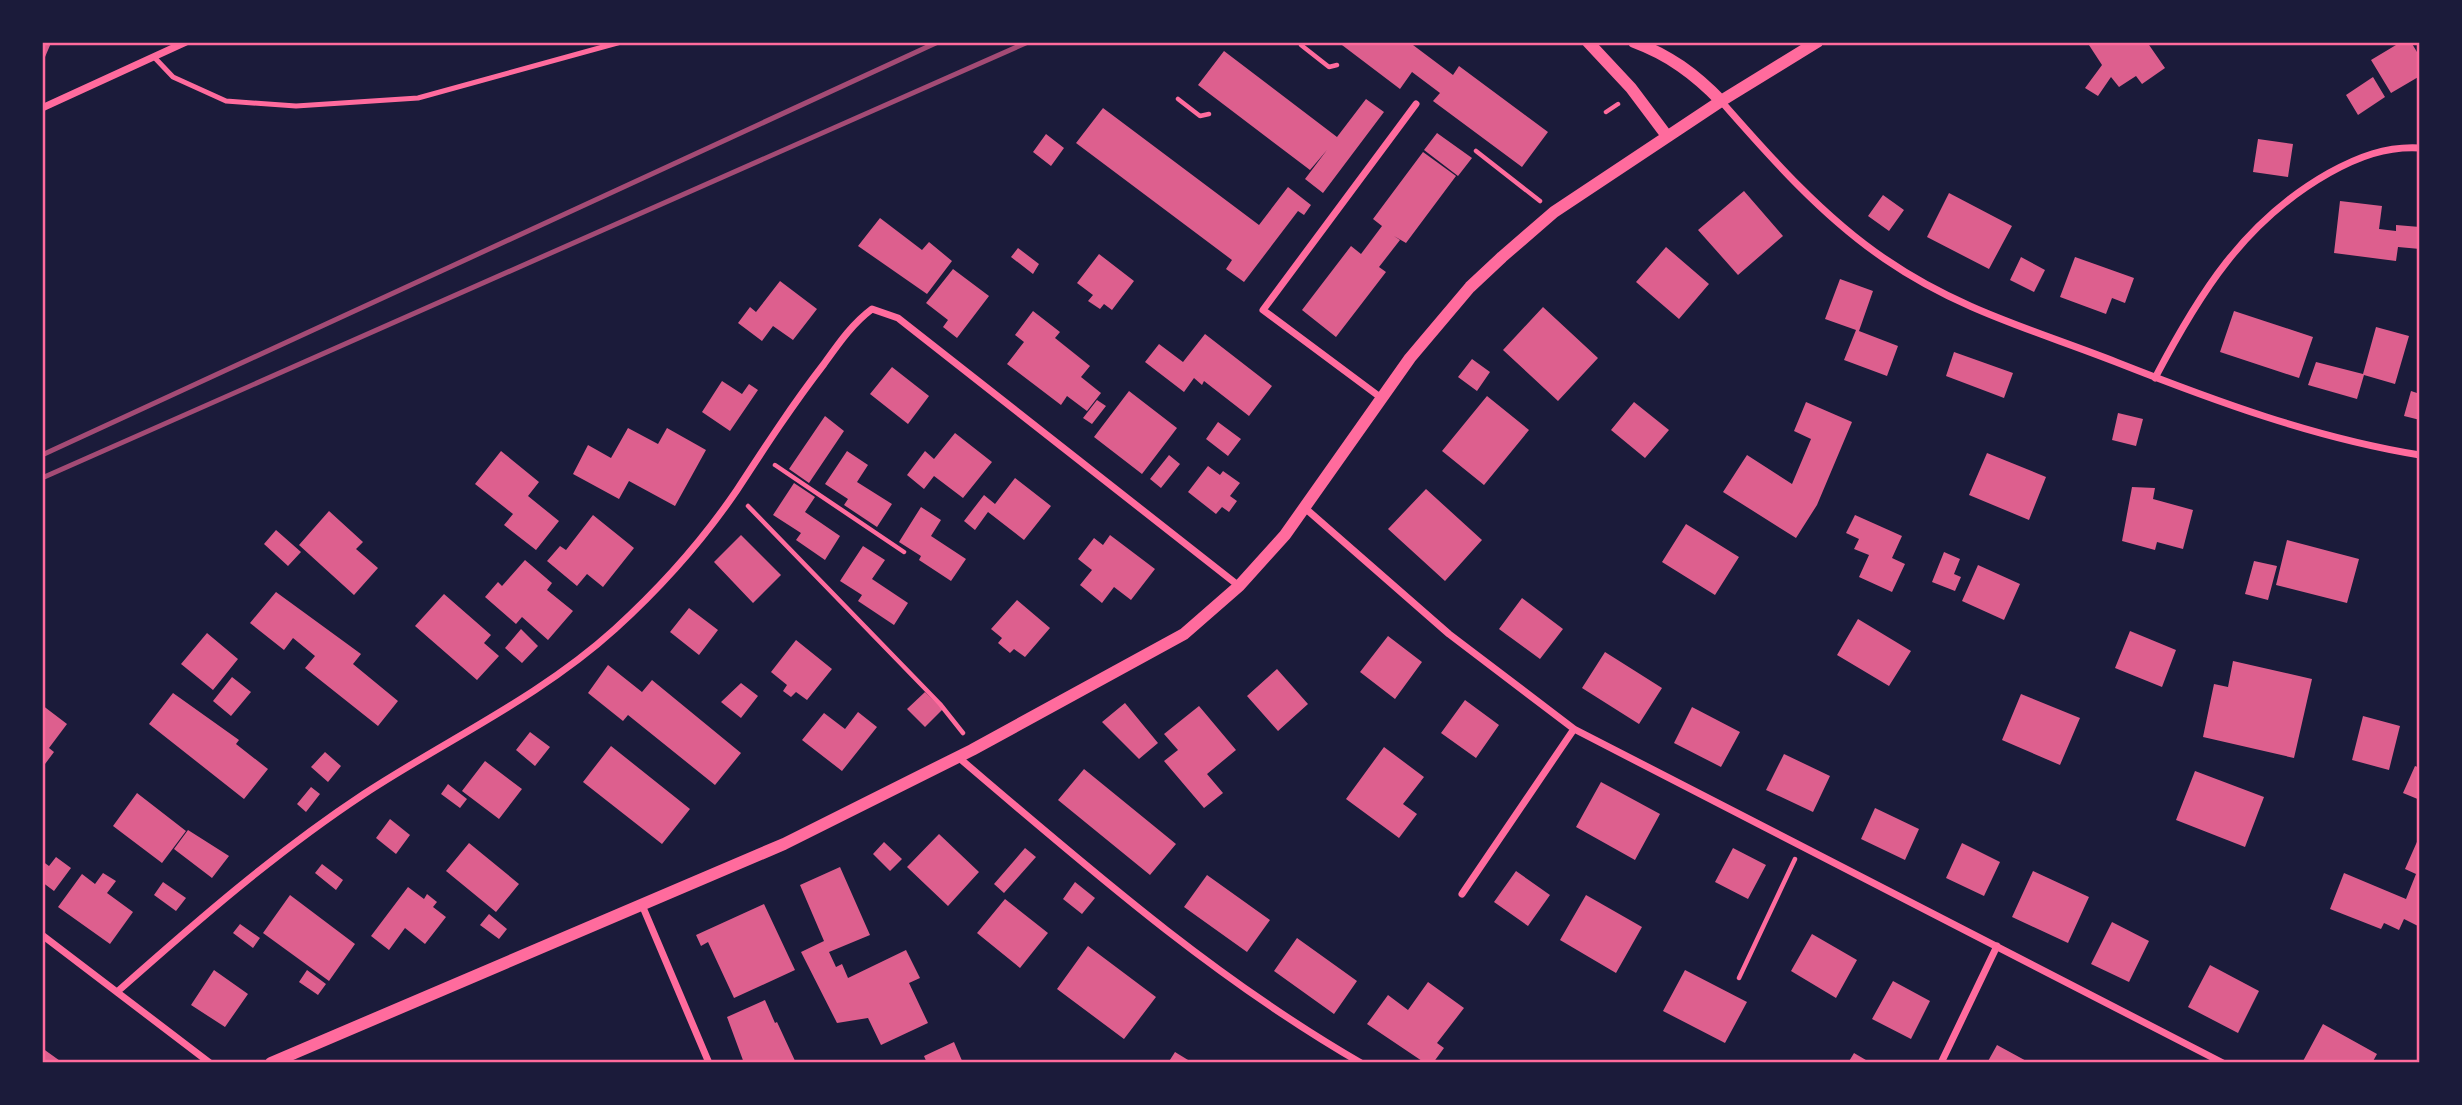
<svg xmlns="http://www.w3.org/2000/svg" width="2462" height="1105" viewBox="0 0 2462 1105" font-family="Jost,sans-serif">
	<rect width="100%" height="100%" fill="#1b1b3a"/>
	<!-- building -->
	<path fill="#dd5f8e" d="M42 42 51 43 42 64Z
		M1338 42H1409L1453 75 1459 66 1548 132 1522 167 1433 101 1440 93 1412 72 1400 89Z
		M2087 42H2147L2165 68 2142 84 2136 76 2119 87 2111 77 2098 96 2085 88 2102 65Z
		M2401 42H2411L2420 57V76L2391 93 2371 60Z
		M1224 51 1337 137 1366 99 1384 112 1323 193 1305 179 1327 150 1310 170 1198 85Z
		M2373 77 2385 97 2358 115 2346 95Z
		M1103 108 1259 225 1288 187 1311 205 1304 215 1298 211 1244 282 1226 269 1232 260 1076 143Z
		M1437 133 1472 158 1458 176 1424 150Z
		M1046 134 1064 148 1051 166 1033 152Z
		M2258 139 2293 144 2288 177 2253 172Z
		M1423 152 1456 176 1406 243 1394 236 1400 240 1379 267 1386 272 1336 337 1302 310 1351 246 1361 254 1382 226 1373 219Z
		M1744 191 1783 236 1738 275 1698 230Z
		M1949 193 2012 226 1989 269 1927 237Z
		M1883 195 1904 210 1889 231 1868 216Z
		M2340 201 2382 206 2379 229 2396 231V225L2420 227V249L2398 247 2396 261 2334 253Z
		M880 218 922 250 929 242 952 261 927 294 858 246Z
		M1666 247 1709 284 1679 319 1636 282Z
		M1018 248 1039 264 1033 274 1011 257Z
		M1099 254 1134 281 1112 310 1104 304 1100 309 1088 301 1093 295 1077 283Z
		M2021 257 2045 270 2034 292 2010 280Z
		M2075 257 2134 278 2125 303 2112 298 2106 314 2060 297Z
		M953 269 989 296 957 338 943 327 948 320 926 303Z
		M1840 279 1873 291 1859 331 1898 346 1887 376 1844 360 1856 330 1825 319Z
		M780 281 817 309 793 340 773 326 762 341 738 323 750 307 756 312Z
		M1543 307 1598 358 1558 401 1503 350Z
		M1033 311 1060 332 1055 338 1090 366 1081 377 1101 393 1087 411 1067 396 1061 405 1007 364 1024 342 1015 335Z
		M2234 311 2313 337 2299 378 2220 352Z
		M2376 327 2409 336 2395 384 2364 375 2357 399 2308 385 2316 362 2363 374Z
		M1205 334 1272 386 1249 416 1204 381 1202 385 1194 378 1184 392 1145 362 1159 344 1183 362Z
		M1954 352 2013 373 2004 398 1946 376Z
		M1472 359 1490 372 1477 391 1458 377Z
		M892 367 929 396 908 424 870 394Z
		M722 381 742 394 749 384 758 390 730 431 702 412Z
		M1129 391 1177 428 1142 474 1094 437Z
		M2411 391 2420 394V420L2404 416Z
		M1487 396 1529 430 1484 485 1442 451Z
		M1097 400 1106 406 1092 424 1083 418Z
		M1634 402 1669 430 1645 458 1611 430Z
		M1806 402 1852 422 1817 505 1796 538 1723 492 1747 455 1792 484 1811 439 1794 431Z
		M2118 413 2143 419 2136 446 2112 440Z
		M825 416 844 431 809 483 789 469Z
		M1218 422 1241 439 1228 456 1206 439Z
		M628 428 658 444 667 428 706 450 675 506 629 481 619 499 573 474 588 445 611 458Z
		M955 433 992 462 963 498 934 476 924 489 907 475 925 451 934 459Z
		M501 451 539 482 528 496 559 521 536 550 504 525 513 514 475 484Z
		M847 451 868 465 857 482 892 504 877 527 844 505 848 499 825 484Z
		M1987 453 2046 477 2029 520 1969 495Z
		M1169 455 1180 464 1161 488 1150 479Z
		M1208 466 1220 475 1223 471 1240 483 1230 496 1237 501 1229 512 1222 507 1216 514 1188 492Z
		M1015 478 1051 506 1024 540 988 512 975 530 964 521 984 495 995 504Z
		M794 483 815 497 805 512 840 536 825 560 796 540 801 533 773 515Z
		M2132 487 2155 488 2153 499 2193 510 2183 549 2157 542 2155 550 2122 541Z
		M1426 489 1482 540 1445 581 1388 529Z
		M921 507 941 520 931 536 966 559 951 581 919 560 921 556 899 542Z
		M329 511 363 542 356 549 378 568 354 595 299 545Z
		M593 515 634 548 603 587 587 574 577 586 547 561 560 546 566 550Z
		M1855 515 1902 536 1892 558 1905 564 1892 592 1859 577 1869 555 1854 549 1859 539 1846 533Z
		M1686 524 1739 557 1715 595 1662 562Z
		M276 530 301 552 288 566 264 544Z
		M741 535 781 575 753 603 714 562Z
		M1110 535 1155 569 1131 600 1114 587 1102 603 1080 585 1092 570 1078 559 1094 538 1103 545Z
		M2287 540 2359 559 2347 603 2276 585Z
		M863 546 885 560 872 579 908 603 894 625 858 601 862 595 840 581Z
		M1944 552 1960 559 1954 574 1961 577 1955 591 1932 582Z
		M525 560 552 583 547 590 573 611 548 640 522 617 516 624 485 597 498 582 502 586Z
		M2254 561 2277 566 2268 600 2245 594Z
		M1978 565 2020 584 2004 620 1962 601Z
		M276 592 361 654 353 664 398 701 378 726 305 668 315 656 293 638 284 650 250 623Z
		M444 594 491 635 484 643 499 656 477 680 415 626Z
		M1522 598 1563 629 1540 659 1499 629Z
		M1017 600 1050 628 1025 657 1014 649 1010 653 998 643 1002 638 991 629Z
		M689 608 718 630 699 655 670 632Z
		M1858 619 1911 651 1889 686 1837 655Z
		M521 629 538 646 522 663 505 648Z
		M2130 631 2176 650 2162 687 2115 668Z
		M207 633 238 659 213 690 181 664Z
		M1388 636 1422 662 1395 699 1360 672Z
		M796 640 832 669 807 700 796 692 791 697 783 691 787 685 771 672Z
		M1605 652 1662 688 1639 724 1582 688Z
		M2233 661 2312 679 2294 758 2203 737 2214 684 2228 687Z
		M608 665 642 692 652 680 741 753 715 785 628 715 623 721 588 693Z
		M1277 669 1308 704 1278 731 1247 696Z
		M232 677 251 692 231 716 213 701Z
		M741 683 758 696 741 718 721 702Z
		M925 692 943 709 925 727 907 709Z
		M173 693 239 740 236 744 268 769 244 799 149 724Z
		M2021 694 2080 718 2060 765 2002 740Z
		M1465 700 1499 725 1476 758 1441 733Z
		M1125 703 1158 743 1139 759 1102 722Z
		M42 705 67 724 49 748 54 752 42 768Z
		M1199 706 1236 750 1207 774 1223 793 1204 808 1164 761 1178 750 1164 734Z
		M1692 707 1740 732 1721 767 1674 743Z
		M858 712 877 727 842 771 802 740 824 713 845 729Z
		M2363 716 2400 726 2389 770 2352 760Z
		M530 732 550 747 535 766 516 750Z
		M611 746 690 809 662 844 583 782Z
		M1384 747 1424 777 1403 804 1417 814 1399 838 1346 799Z
		M325 752 341 766 328 782 311 767Z
		M1784 754 1830 776 1813 812 1766 790Z
		M485 761 522 789 499 819 462 791Z
		M2415 766 2420 768V800L2403 793Z
		M1084 769 1176 844 1150 875 1058 800Z
		M2195 771 2264 797 2245 847 2176 820Z
		M1601 782 1660 814 1635 860 1576 827Z
		M448 784 467 799 460 808 441 794Z
		M311 787 320 794 306 812 297 804Z
		M137 793 186 831 162 863 113 826Z
		M1875 808 1919 829 1905 860 1861 839Z
		M390 819 410 835 396 854 376 838Z
		M188 830 229 856 212 878 174 849Z
		M939 834 979 872 948 906 907 867Z
		M2420 835V927L2404 919 2399 930 2384 923 2381 929 2330 909 2344 873 2406 899 2416 874 2405 869Z
		M884 842 902 859 890 871 873 854Z
		M469 843 519 884 496 912 446 871Z
		M1962 843 2000 862 1984 896 1946 878Z
		M1025 848 1036 857 1004 893 994 884Z
		M1733 848 1766 865 1748 899 1715 882Z
		M56 857 71 868 54 891 42 882V861L49 866Z
		M322 864 343 880 336 890 315 873Z
		M840 867 870 935 829 952 836 967 842 964 848 978 906 950 920 978 909 983 928 1023 881 1045 868 1018 837 1023 801 952 824 941 800 885Z
		M1516 871 1550 895 1528 926 1494 902Z
		M2033 871 2089 897 2068 943 2012 917Z
		M103 873 116 881 107 893 133 912 110 944 58 907 82 874 95 884Z
		M1207 875 1270 920 1247 952 1184 907Z
		M163 882 186 898 176 911 154 895Z
		M1075 882 1095 898 1082 914 1063 899Z
		M408 887 424 899 427 894 437 902 433 907 446 917 425 944 405 928 389 950 371 936Z
		M290 895 355 944 329 981 263 933Z
		M1586 895 1642 927 1616 973 1560 940Z
		M1005 899 1048 933 1020 968 977 933Z
		M764 904 795 970 734 998 708 942 701 946 696 935Z
		M489 914 507 929 499 939 480 925Z
		M2112 922 2149 941 2129 982 2091 964Z
		M240 924 260 938 253 948 233 933Z
		M1812 934 1857 960 1836 998 1791 971Z
		M1297 938 1357 981 1334 1014 1274 971Z
		M1088 946 1156 997 1124 1039 1057 989Z
		M2210 965 2259 991 2238 1033 2188 1007Z
		M214 970 248 994 225 1027 191 1005Z
		M307 970 326 984 318 995 299 982Z
		M1685 970 1747 1002 1725 1043 1663 1011Z
		M1893 981 1930 1001 1911 1039 1872 1019Z
		M1428 982 1464 1008 1437 1043 1444 1048 1433 1063H1425L1367 1024 1388 995 1408 1010Z
		M765 1000 775 1023 777 1022 796 1063H744L727 1017Z
		M2323 1024 2377 1054 2372 1063H2302Z
		M954 1042 963 1063H927L924 1056Z
		M1997 1045 2030 1063H1987Z
		M42 1048 63 1063H42Z
		M1175 1052 1193 1063H1168Z
		M1854 1053 1871 1063H1848Z"/>
	<g fill="none" stroke-linecap="round" stroke-linejoin="round">
		<!-- path -->
		<path stroke="#ff6b9d" stroke-width="4.5" d="M1301 45 1329 67 1337 65
			M1178 99 1200 116 1209 114
			M1606 112 1618 104
			M1476 151 1540 201
			M775 465 904 552
			M748 506 940 704 963 733
			M1739 978 1795 859"/>
		<!-- service -->
		<path stroke="#ff6b9d" stroke-width="5" d="M154 57 173 77 226 101 296 106 418 98 621 42"/>
		<!-- minor -->
		<path stroke="#ff6b9d" stroke-width="7" d="M1721 101C1770 157 1823 217 1885 259 1959 310 2034 330 2116 362 2215 401 2315 438 2420 455
			M42 108 186 42
			M2155 378C2199 294 2244 221 2329 173 2358 157 2386 146 2420 148
			M1380 397 1263 310 1416 104
			M1305 508 1449 634 1574 729 2223 1063
			M958 757C1086 866 1215 979 1361 1063
			M1462 894 1574 729
			M642 905 709 1063
			M42 935 210 1063
			M117 992C196 922 276 852 364 794 448 739 540 697 615 629 660 588 703 540 737 490 765 447 793 404 824 364 839 343 852 324 872 309L898 318 1239 586
			M1941 1063 1997 946"/>
		<!-- tertiary -->
		<path stroke="#ff6b9d" stroke-width="12" d="M1588 42 1631 88 1667 136
			M1634 42C1669 55 1695 74 1721 101
			M271 1063 784 844 972 750 1184 634 1239 586 1285 535 1410 358 1470 287 1502 257 1554 212 1721 101 1817 42"/>
		<!-- rail -->
		<path stroke="#a44b75" stroke-width="5" d="M42 455 938 42
			M42 478 1028 42"/>
	</g>
	<!-- border -->
	<rect width="2462" height="1105" fill="none" stroke="#1b1b3a" stroke-width="88"/>
	<rect x="44" y="44" width="2374" height="1017" fill="none" stroke="#ff6b9d" stroke-width="2.5"/>
</svg>
